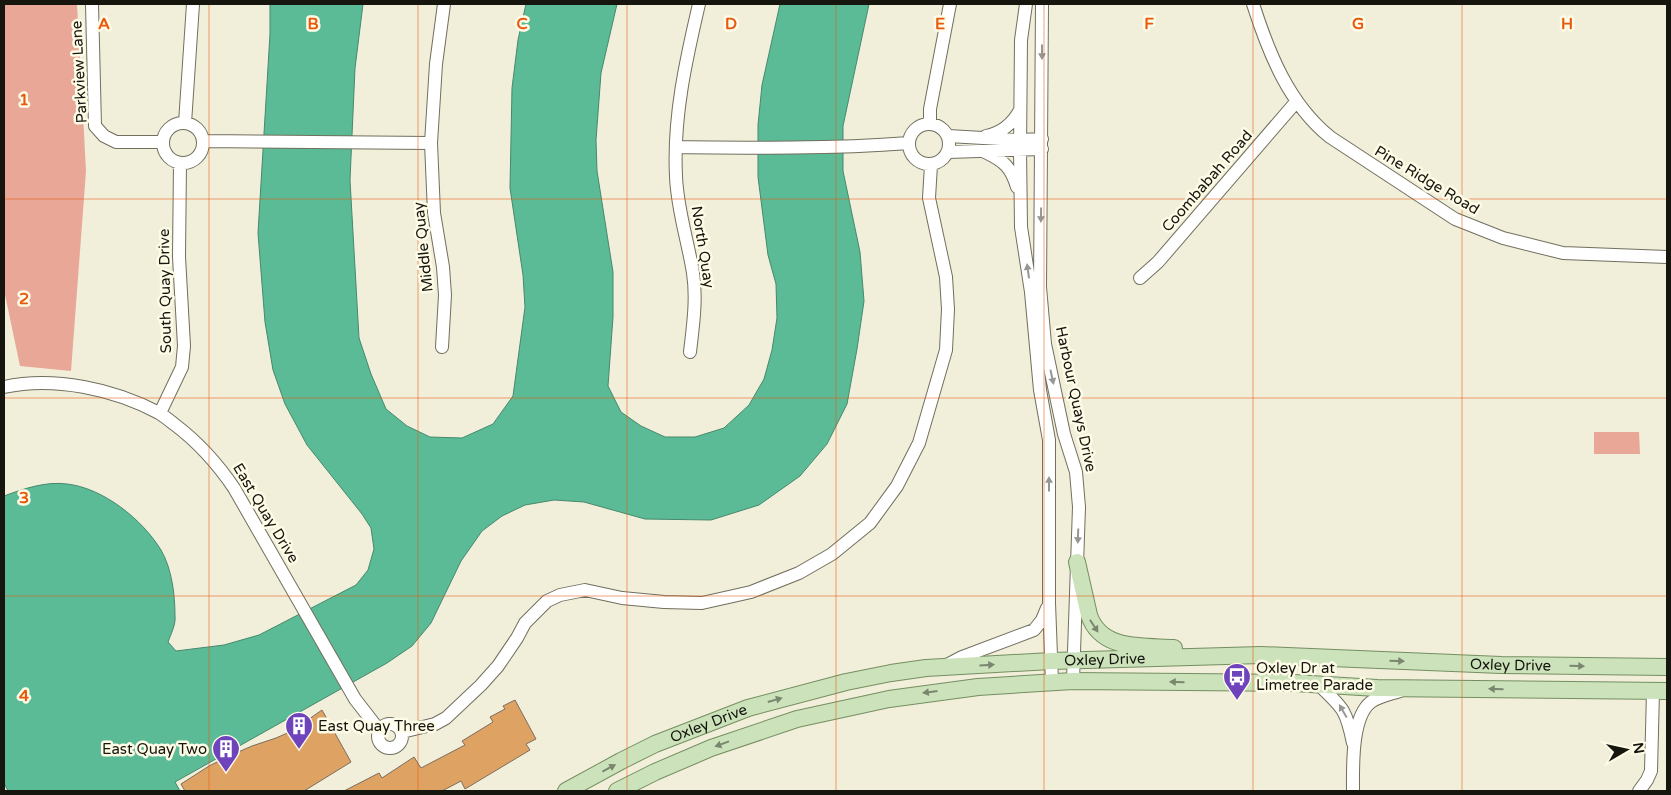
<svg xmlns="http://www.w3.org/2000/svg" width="1671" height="795" viewBox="0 0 1671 795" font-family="'Varela Round',sans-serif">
	<rect width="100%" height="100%" fill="#f1eeda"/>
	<!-- green -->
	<path fill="#e8a797" d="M4 4H77L86 171 71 371 20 366 4 290Z
		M1594 432H1639L1640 454H1594Z"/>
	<!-- water -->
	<path fill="#5bbb96" stroke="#46896d" d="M270 4H363L355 68 350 180 359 338 371 374 386 409 407 426 430 437 462 438 493 424 513 396 525 307 523 275 510 188 512 88 518 40 526 4H617L601 73 596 140 597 171 613 272V317L608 386 621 412 641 426 665 437H695L724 428 749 405 764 379 772 350 777 318 776 284 768 255 758 177V125L762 85 780 4H869L843 126V171L860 252 864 301 857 349 847 404 827 444 800 476 759 505 711 520 645 519 584 502 554 500 525 505 502 516 482 531 461 561 431 623 412 646 387 663 175 782 180 791H8L4 783V496C23 489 46 481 67 484 103 488 142 519 161 550 172 569 175 595 175 616 176 624 171 634 168 642L176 651 224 645 259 635 356 585 368 570 374 549 371 528 362 514 307 445 285 404 273 370 265 322 258 233 270 34Z"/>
	<!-- building -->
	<path fill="#dea363" stroke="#7b6d60" d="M515 700 536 739 526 744 530 750 465 789 461 781 442 791H344L379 773 382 778 414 757 421 768 465 745 462 741 493 722 490 717 505 709 503 706Z
		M322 710 351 762 304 791H185L181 784 209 766 229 756 252 746 276 738 292 731Z"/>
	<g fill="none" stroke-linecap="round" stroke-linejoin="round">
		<defs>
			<path id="minor" d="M92 4 95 126 104 136 116 142H162
				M1026 4 1021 40 1020 150 1021 227 1031 292 1040 390 1049 440V603L1052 682
				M1042 4 1040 287 1045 344 1064 434 1076 472 1079 507 1073 681
				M1253 4C1269 54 1289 104 1330 137L1455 219 1503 238 1563 253 1667 257
				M163 143a20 20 0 1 1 40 0a20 20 0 1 1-40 0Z
				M185 123 193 4
				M909 144a20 20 0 1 1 40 0a20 20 0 1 1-40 0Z
				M930 124V109L950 4
				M948 136 1020 140 1042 139
				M986 136C1001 133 1013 123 1020 110
				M203 141 431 143
				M676 147C754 148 831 149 909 143
				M948 152 1042 149
				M985 152C1004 161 1011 167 1017 187
				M1140 278 1158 262 1296 102
				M442 347 445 295 443 267 434 213 431 143 436 64 444 4
				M690 352C693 326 697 299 693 273 688 241 677 209 676 176 673 117 686 60 699 4
				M4 387C54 376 114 389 159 413 164 416 169 420 174 424 198 442 217 463 234 488L355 699 379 730
				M160 413 182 367 184 346 179 257 180 163
				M945 666 962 657 1034 630 1042 620 1047 608
				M1318 684C1343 708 1346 709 1353 743
				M378 736a12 12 0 1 1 24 0a12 12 0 1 1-24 0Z
				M402 732 435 724 446 718 481 685 498 666 517 638 525 623 547 601 560 595 585 590 622 598 664 602 702 603 751 592 799 573 832 554 870 523 897 486 919 443 946 350 948 309 946 277 929 198 931 165
				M1353 791C1353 768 1351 717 1371 702 1379 696 1391 694 1400 691
				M1639 791 1647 780 1651 771 1653 691"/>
			<g id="major">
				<path d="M1077 562 1089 615C1101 651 1143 646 1174 648"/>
				<path id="s1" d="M566 791 621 761 655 744 748 708 846 682 891 673 926 668 1051 661 1261 655 1501 665 1667 667"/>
				<path d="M617 791 655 772 711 748 797 719 889 699 978 687 1073 681 1294 683 1377 688 1667 691"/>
			</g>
		</defs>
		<!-- minor casing -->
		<use href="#minor" stroke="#716f5d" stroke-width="14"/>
		<!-- major casing -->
		<use href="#major" stroke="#758e61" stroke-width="18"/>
		<!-- minor -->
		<use href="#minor" stroke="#fff" stroke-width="12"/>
		<!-- major -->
		<use href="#major" stroke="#cbe2bb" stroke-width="16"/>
	</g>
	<!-- one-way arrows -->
	<defs><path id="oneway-solid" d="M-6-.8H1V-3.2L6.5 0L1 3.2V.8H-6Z" transform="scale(1.25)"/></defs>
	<g fill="#969693">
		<use href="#oneway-solid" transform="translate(1042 52) rotate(90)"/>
		<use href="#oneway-solid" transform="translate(1041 215) rotate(91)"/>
		<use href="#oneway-solid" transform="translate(1028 271) rotate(-98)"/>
		<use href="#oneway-solid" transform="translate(1052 377) rotate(78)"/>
		<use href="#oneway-solid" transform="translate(1049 484) rotate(-90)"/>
		<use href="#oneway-solid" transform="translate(1078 536) rotate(92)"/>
		<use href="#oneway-solid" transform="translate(1343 711) rotate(-120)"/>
	</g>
	<g fill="#7a866d">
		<use href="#oneway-solid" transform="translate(1094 626) rotate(57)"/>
		<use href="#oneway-solid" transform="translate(1397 661) rotate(2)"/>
		<use href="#oneway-solid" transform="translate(987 665) rotate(-3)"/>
		<use href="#oneway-solid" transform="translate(1577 666) rotate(1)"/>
		<use href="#oneway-solid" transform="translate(1177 682) rotate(-179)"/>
		<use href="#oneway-solid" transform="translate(1496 689) rotate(-179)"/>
		<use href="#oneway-solid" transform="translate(930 692) rotate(173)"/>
		<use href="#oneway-solid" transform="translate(775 700) rotate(-16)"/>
		<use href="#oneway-solid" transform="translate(722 744) rotate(160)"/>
		<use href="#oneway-solid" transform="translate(609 768) rotate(-28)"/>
	</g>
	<!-- grid -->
	<path fill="none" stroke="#e8590c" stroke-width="1" stroke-opacity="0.55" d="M209 4V791M418 4V791M627 4V791M836 4V791M1044 4V791M1253 4V791M1462 4V791M4 199H1667M4 398H1667M4 596H1667"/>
	<!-- icons -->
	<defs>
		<symbol id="bus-pin" viewBox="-11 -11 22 30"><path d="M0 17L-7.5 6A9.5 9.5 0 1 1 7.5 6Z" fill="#6e43bb" stroke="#fefbe7"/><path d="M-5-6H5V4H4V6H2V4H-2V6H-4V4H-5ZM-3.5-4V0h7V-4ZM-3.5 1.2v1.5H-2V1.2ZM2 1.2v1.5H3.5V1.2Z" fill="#fff"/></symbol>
		<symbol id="building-pin" viewBox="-11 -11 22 30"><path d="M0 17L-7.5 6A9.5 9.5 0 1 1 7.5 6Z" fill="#6e43bb" stroke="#fefbe7"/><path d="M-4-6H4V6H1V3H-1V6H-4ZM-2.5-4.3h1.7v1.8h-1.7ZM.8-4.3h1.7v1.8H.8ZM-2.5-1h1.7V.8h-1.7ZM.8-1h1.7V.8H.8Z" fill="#fff"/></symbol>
	</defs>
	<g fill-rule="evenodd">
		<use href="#bus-pin" x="1221" y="661" width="32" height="43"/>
		<use href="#building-pin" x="283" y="710" width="32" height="43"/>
		<use href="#building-pin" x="210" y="733" width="32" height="43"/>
	</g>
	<g text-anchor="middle" stroke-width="5" stroke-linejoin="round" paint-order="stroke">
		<!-- street labels -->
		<g font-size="15" fill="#16150e" stroke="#fefbe7">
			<text transform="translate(79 72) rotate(-93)" y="5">Parkview Lane</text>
			<text transform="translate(1427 180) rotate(31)" y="5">Pine Ridge Road</text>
			<text transform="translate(1207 181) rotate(-49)" y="5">Coombabah Road</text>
			<text transform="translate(423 247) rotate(-96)" y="5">Middle Quay</text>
			<text transform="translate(703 247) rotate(81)" y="5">North Quay</text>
			<text transform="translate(165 291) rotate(-91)" y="5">South Quay Drive</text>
			<text transform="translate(1076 399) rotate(78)" y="5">Harbour Quays Drive</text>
			<text transform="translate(266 513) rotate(59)" y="5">East Quay Drive</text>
			<text dy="5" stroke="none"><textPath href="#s1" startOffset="562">Oxley Drive</textPath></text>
			<text dy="5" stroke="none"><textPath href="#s1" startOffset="968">Oxley Drive</textPath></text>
			<text dy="5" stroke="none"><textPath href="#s1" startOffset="158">Oxley Drive</textPath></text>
		</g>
		<!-- poi labels -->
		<g font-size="15" fill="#16150e" stroke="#fefbe7" text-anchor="start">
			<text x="1256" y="673">Oxley Dr at<tspan x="1256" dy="17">Limetree Parade</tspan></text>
			<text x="318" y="731">East Quay Three</text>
			<text x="207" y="754" text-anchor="end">East Quay Two</text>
		</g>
	</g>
	<g font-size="16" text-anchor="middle" font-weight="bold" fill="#e8590c" stroke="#fefbe7" stroke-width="5" stroke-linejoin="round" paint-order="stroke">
		<text x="104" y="29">A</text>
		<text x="313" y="29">B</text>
		<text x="522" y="29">C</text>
		<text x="731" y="29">D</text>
		<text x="940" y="29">E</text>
		<text x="1149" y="29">F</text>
		<text x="1358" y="29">G</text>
		<text x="1567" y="29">H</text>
		<text x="24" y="105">1</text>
		<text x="24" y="304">2</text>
		<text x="24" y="503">3</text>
		<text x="24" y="701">4</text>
	</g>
	<!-- border -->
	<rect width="1671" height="795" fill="none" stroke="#16150e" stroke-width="10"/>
	<!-- north arrow -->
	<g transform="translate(1626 750) rotate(81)" stroke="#fefbe7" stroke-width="4" paint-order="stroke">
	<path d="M0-4L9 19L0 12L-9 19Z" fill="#16150e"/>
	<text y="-8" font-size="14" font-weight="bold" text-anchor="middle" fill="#16150e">N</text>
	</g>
</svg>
